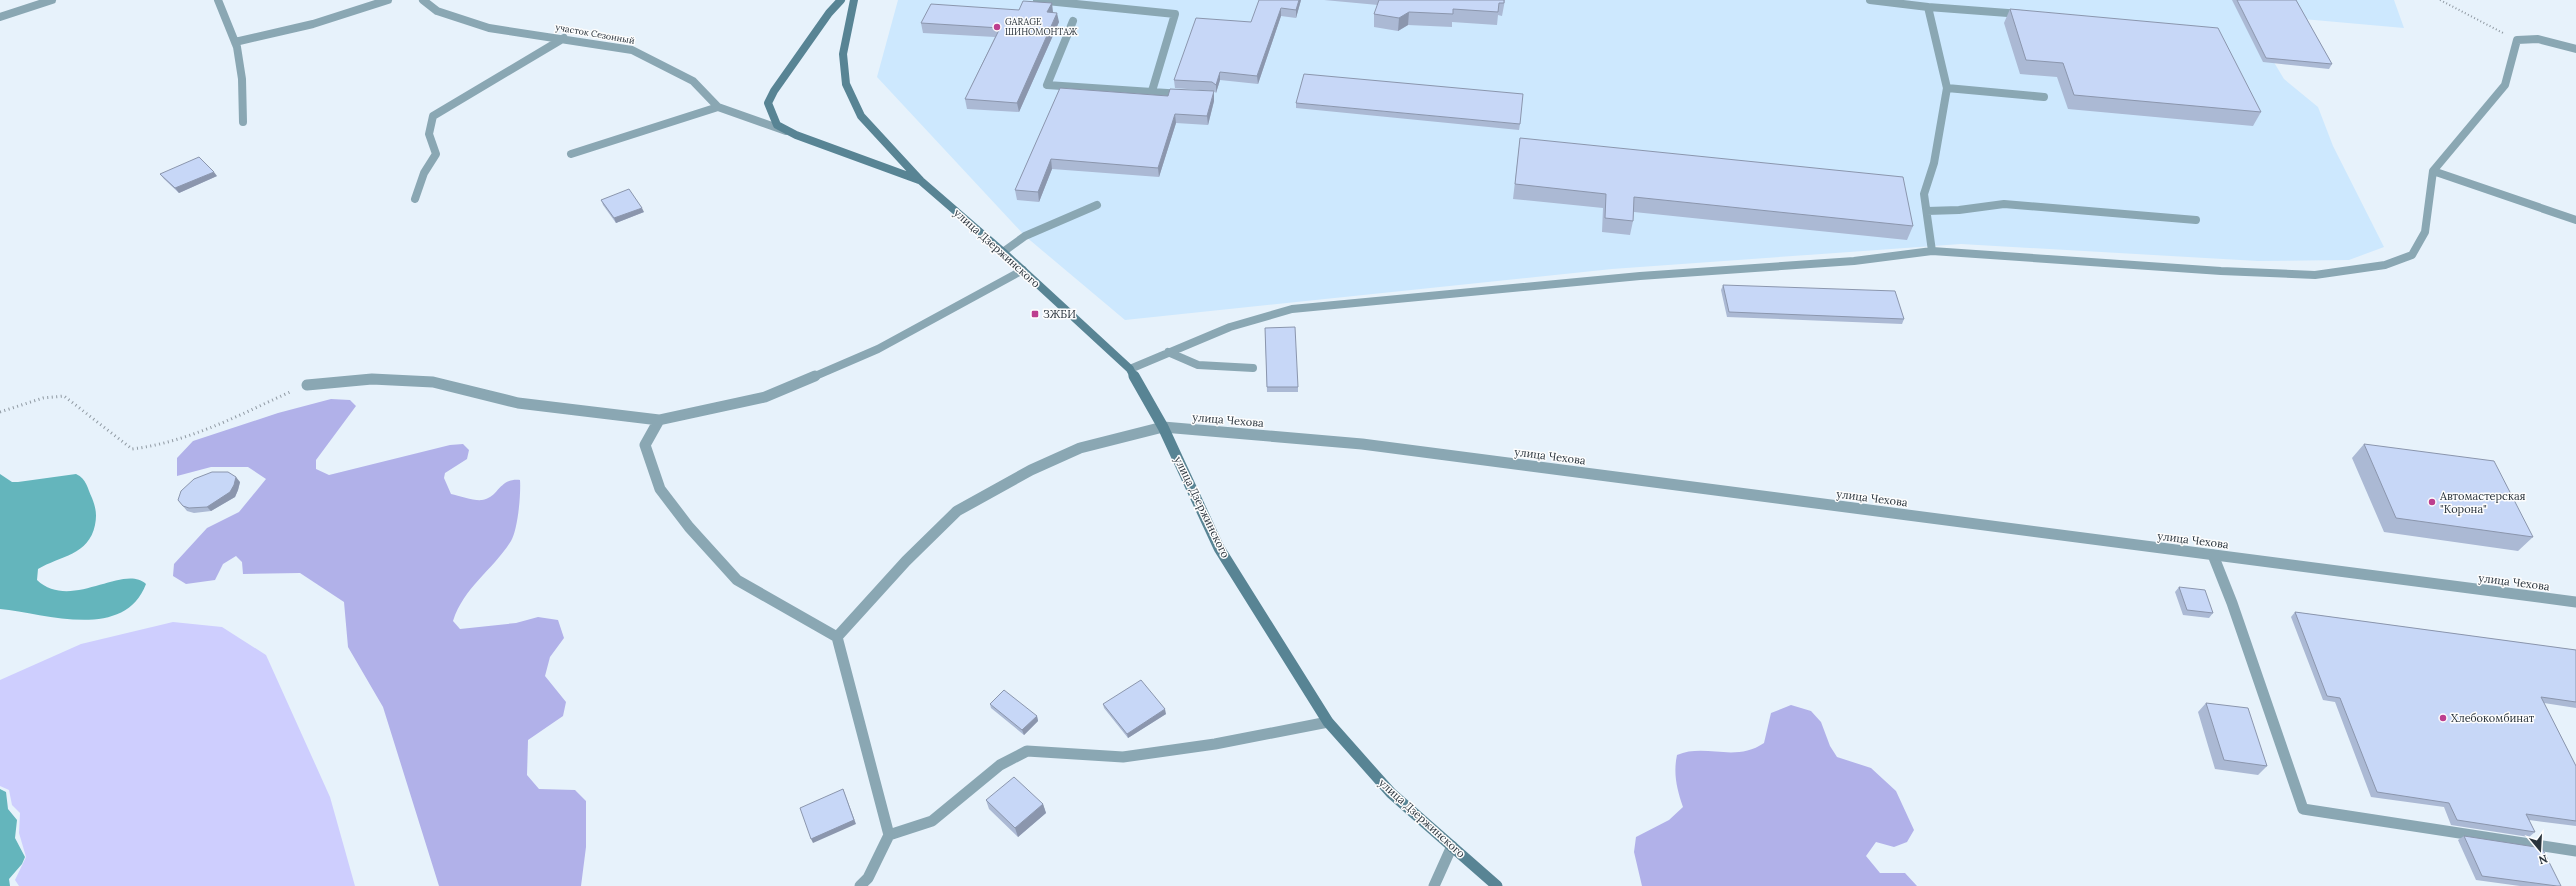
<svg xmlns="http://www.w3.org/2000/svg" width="2576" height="886" viewBox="0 0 2576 886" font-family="Lora,serif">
	<rect width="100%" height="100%" fill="#e7f2fb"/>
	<!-- built -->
	<path fill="#cde8fe" d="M898 0H2394L2404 28 2245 14 2284 79 2318 107 2333 146 2384 247 2349 260 2258 261 1961 244 1612 269 1125 320 1025 236 877 77Z"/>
	<!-- green -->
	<path fill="#cecefe" d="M173 622 222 627 266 655 330 797 355 886H19L15 880 26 857 19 833 20 813 12 805 9 790 0 786V680L81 644Z"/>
	<!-- forest -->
	<path fill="#b1b1e9" d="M331 399 350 400 356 406 316 460V469L329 475 450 445 463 444 469 450 467 459 445 473 444 478 451 494C460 496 474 501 482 500 499 498 498 478 520 480 521 494 518 529 511 541 493 570 464 587 453 621L460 629 516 623 538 617 558 620 564 638 550 657 545 676 566 702 563 716 528 740 527 775 539 789 575 790 586 801V847L581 886H439L383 707 348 647 344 602 300 573 243 574 242 562 236 556 223 564 215 580 186 584 173 576 174 564 207 528 239 512 266 479 248 467H211L177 476V458L193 441 278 413Z
		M1791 705 1811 711 1821 722 1830 746 1837 757 1871 768 1896 791 1914 830 1907 842 1894 847 1876 842 1866 856 1880 873H1905L1917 886H1642L1634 852 1636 837 1669 820 1683 807C1677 789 1673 774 1677 755 1706 743 1735 763 1764 743L1771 713Z"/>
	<!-- water -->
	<path fill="#64b5bc" d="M0 474 12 482H18L76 474C87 479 87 488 92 498 96 508 97 515 95 525 89 555 60 556 38 569L37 580C71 612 123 563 146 584 124 642 44 613 0 609Z
		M0 789 6 792 8 809 17 820 15 838 25 857 22 864 9 879 10 886H0Z"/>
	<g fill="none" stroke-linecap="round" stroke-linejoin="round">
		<!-- path-far1 -->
		<path stroke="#8f99a2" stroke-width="2" stroke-dasharray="1 2.5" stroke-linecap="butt" d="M2440 0 2503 33"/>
		<!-- path -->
		<path stroke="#8f99a2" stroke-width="3" stroke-dasharray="1 3.5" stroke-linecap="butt" d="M0 412 43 398 64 396 132 449C189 442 239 415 290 392"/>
		<!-- lane-far1 -->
		<path stroke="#8aa7b3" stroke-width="8" d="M218 0 237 47 242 79 243 122
			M423 0 437 11 489 28 632 50 693 81 718 107 786 131
			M1037 0 1175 14 1152 91
			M1870 0 1928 7
			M1073 21 1047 85 1182 94
			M235 42 313 24 388 0
			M1947 88 2044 97
			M571 154 718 107
			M2433 171 2576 220
			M415 199 424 173 436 154 429 134 433 116 564 38
			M1927 211 1959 210 2004 204 2196 220
			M1932 251 1924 194 1934 163 1947 88 1928 7 2021 14
			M1003 252 1025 236 1097 205
			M1168 352 1198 365 1253 368
			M1130 369 1230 327 1292 309 1640 276 1854 261 1932 251 2221 271 2315 275 2385 265 2412 255 2425 232 2433 171 2505 85 2517 40 2538 39 2576 49
			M813 377 878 349 1023 270"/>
		<!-- lane -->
		<path stroke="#8aa7b3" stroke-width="11" d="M307 385 372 379 433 382 518 403 659 420 765 397 815 376
			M659 420 645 445 660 489 689 527 737 580 837 637 889 835 868 878 860 886
			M2213 555 2232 603 2303 809 2576 851
			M837 637 906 561 957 511 1031 470 1080 448 1163 427
			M889 835 932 821 1000 765 1027 751 1123 757 1215 744 1328 722
			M1434 886 1452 846"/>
		<!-- street-far1 -->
		<path stroke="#8aa7b3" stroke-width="8" d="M0 17 52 0"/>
		<!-- street -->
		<path stroke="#8aa7b3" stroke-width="11" d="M1163 427 1362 444 2576 602"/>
		<!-- secondary-far1 -->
		<path stroke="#588494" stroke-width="8" d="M841 0 829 13 774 91 768 103 777 125 796 135 919 180
			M854 0 843 54 846 84 861 116 921 181 1003 252 1130 369 1134 377"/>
		<!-- secondary -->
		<path stroke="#588494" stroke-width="11" d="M1134 376 1163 427 1219 548 1328 722 1391 793 1497 886"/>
	</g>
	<!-- wall -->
	<path fill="#abb9d4" d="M1301 0 1296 18 1281 16 1258 84 1220 80 1216 93 1214 91V101L1208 125 1176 123 1159 177 1052 169 1039 202 1017 200 1015 190 1060 88 1168 96 1214 91H1212L1175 88 1174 80 1251 22Z
		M1324 0H1505L1502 16 1498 15 1497 25 1452 22V27L1408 25 1398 31 1374 27V14L1378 5Z
		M2232 0H2296L2332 64 2329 69 2263 62Z
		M2010 9 2261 112 2253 126 2068 109 2057 77 2020 74 2004 23Z
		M1053 12 1059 22 1019 112 967 109 965 99 995 37 923 33 921 23Z
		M1296 103 1520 124 1519 130 1296 108Z
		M1520 138 1913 226 1907 240 1634 212 1633 221 1630 235 1602 232 1603 208 1513 199Z
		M160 174 217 176 179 193 164 179Z
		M601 200 644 212 616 223 603 205Z
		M1723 285 1904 319 1902 324 1727 317 1721 290Z
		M1265 328 1298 387V392H1267Z
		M2364 444 2533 537 2518 551 2384 532 2352 458Z
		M240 482 238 490 235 497 211 511 194 513 187 511 178 500Z
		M2179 587 2213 613 2209 618 2183 615 2175 592Z
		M2295 612 2576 650V708L2544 703 2576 766V826L2529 820 2535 832 2529 837 2451 825 2444 807 2371 797 2335 702 2323 700 2291 617Z
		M2206 703 2267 766 2258 775 2215 769 2198 712Z
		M990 704 1037 716 1038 721 1024 735 991 708Z
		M1103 704 1166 714 1128 738 1104 708Z
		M986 800 1043 804 1046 813 1018 837 989 809Z
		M2464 836 2561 886H2520L2476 880 2458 840Z"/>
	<!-- shaded-wall -->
	<path fill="#8b96ad" d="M1299 0H1301L1296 18V10Z
		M1052 3 1053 12 1049 22 1047 12Z
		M1281 8V16L1258 84 1257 76Z
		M1409 12 1408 25 1398 31 1399 18Z
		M1057 13 1059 22 1019 112 1017 103Z
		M1220 72V80L1216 93V85Z
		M1214 91V101L1208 125 1207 116Z
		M1175 114 1176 123 1159 177 1158 168Z
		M1051 159 1052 169 1039 202 1038 192Z
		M214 172 217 176 179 193 175 188Z
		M642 208 644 212 616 223 614 218Z
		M236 477 240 482 238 490 235 497 211 511 207 507Z
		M1165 709 1166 714 1128 738 1127 734Z
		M1037 716 1038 721 1024 735 1022 730Z
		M843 789 856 824 813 843 811 839Z
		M1043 804 1046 813 1018 837 1015 828Z"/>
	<!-- building -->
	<path fill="#c7d7f7" stroke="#8b96ad" d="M1259 0H1299L1296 10 1281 8 1257 76 1220 72 1216 85 1212 82 1174 80 1196 18 1251 22Z
		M1379 0H1504V3H1499L1498 12 1453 9V14L1409 12 1399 18 1374 14Z
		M2237 0H2296L2332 64 2266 58Z
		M1023 1 1052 3 1047 12 1057 13 1017 103 965 99 1000 28 921 23 931 4 1019 10Z
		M2010 9 2218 28 2261 112 2074 95 2063 63 2026 60Z
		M1304 74 1523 94 1520 124 1296 103Z
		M1060 88 1168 96 1170 89 1214 91 1207 116 1175 114 1158 168 1051 159 1038 192 1015 190Z
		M1520 138 1903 177 1913 226 1634 197 1633 221 1605 218 1606 194 1515 184Z
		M199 157 214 172 175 188 160 174Z
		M629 189 642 208 614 218 601 200Z
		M1723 285 1895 291 1904 319 1729 312Z
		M1295 327 1298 387H1267L1265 328Z
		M2364 444 2494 461 2533 537 2396 518Z
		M212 472H228L236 477 234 485 230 492 207 507 189 508 183 506 178 500 181 491 194 479Z
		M2179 587 2205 590 2213 613 2187 610Z
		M2295 612 2576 650V702L2541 697 2576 766V821L2526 814 2535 832 2457 820 2449 803 2377 792 2340 698 2327 696Z
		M1141 680 1165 709 1127 734 1103 704Z
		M1004 690 1037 716 1022 730 990 704Z
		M2206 703 2248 708 2267 766 2224 760Z
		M1014 777 1043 804 1015 828 986 800Z
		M843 789 854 820 811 839 800 808Z
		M2464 836 2542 848 2561 886H2557L2482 876Z"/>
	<!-- markers -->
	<g fill="#bd3f8e" stroke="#fdfdfd" stroke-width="1.5">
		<circle cx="997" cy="27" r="4"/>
		<rect x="1031" y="310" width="8" height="8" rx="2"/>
		<circle cx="2432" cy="502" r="4"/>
		<circle cx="2443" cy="718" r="4"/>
	</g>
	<g text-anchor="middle" stroke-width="3" stroke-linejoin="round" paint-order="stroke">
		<!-- far-poi labels -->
		<g font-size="9" fill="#29333c" stroke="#fdfdfd" text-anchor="start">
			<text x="1005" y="25">GARAGE<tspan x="1005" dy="10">ШИНОМОНТАЖ</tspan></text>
		</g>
		<!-- far-street labels -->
		<g font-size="9" fill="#29333c" stroke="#fdfdfd">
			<text transform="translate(595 34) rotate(10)" y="3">участок Сезонный</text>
		</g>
		<!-- street labels -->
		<g font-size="11" fill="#29333c" stroke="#fdfdfd">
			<text transform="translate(997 248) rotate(42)" y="4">улица Дзержинского</text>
			<text transform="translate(1228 420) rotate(5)" y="4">улица Чехова</text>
			<text transform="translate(1550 456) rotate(7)" y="4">улица Чехова</text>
			<text transform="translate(1872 498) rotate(7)" y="4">улица Чехова</text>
			<text transform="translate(1202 507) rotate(64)" y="4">улица Дзержинского</text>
			<text transform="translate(2193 540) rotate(7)" y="4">улица Чехова</text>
			<text transform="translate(2514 582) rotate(7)" y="4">улица Чехова</text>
			<text transform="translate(1422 818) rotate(42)" y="4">улица Дзержинского</text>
		</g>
		<!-- poi labels -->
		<g font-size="11" fill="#29333c" stroke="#fdfdfd" text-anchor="start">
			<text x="1043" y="318">ЗЖБИ</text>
			<text x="2440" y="500">Автомастерская<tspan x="2440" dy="13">"Корона"</tspan></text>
			<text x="2451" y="722">Хлебокомбинат</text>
		</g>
	</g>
	<!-- north arrow -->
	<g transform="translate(2540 850) rotate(162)" stroke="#fdfdfd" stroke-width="3" paint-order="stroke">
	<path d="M0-3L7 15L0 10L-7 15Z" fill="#29333c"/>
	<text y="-6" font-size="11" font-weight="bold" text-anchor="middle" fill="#29333c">N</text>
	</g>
</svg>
